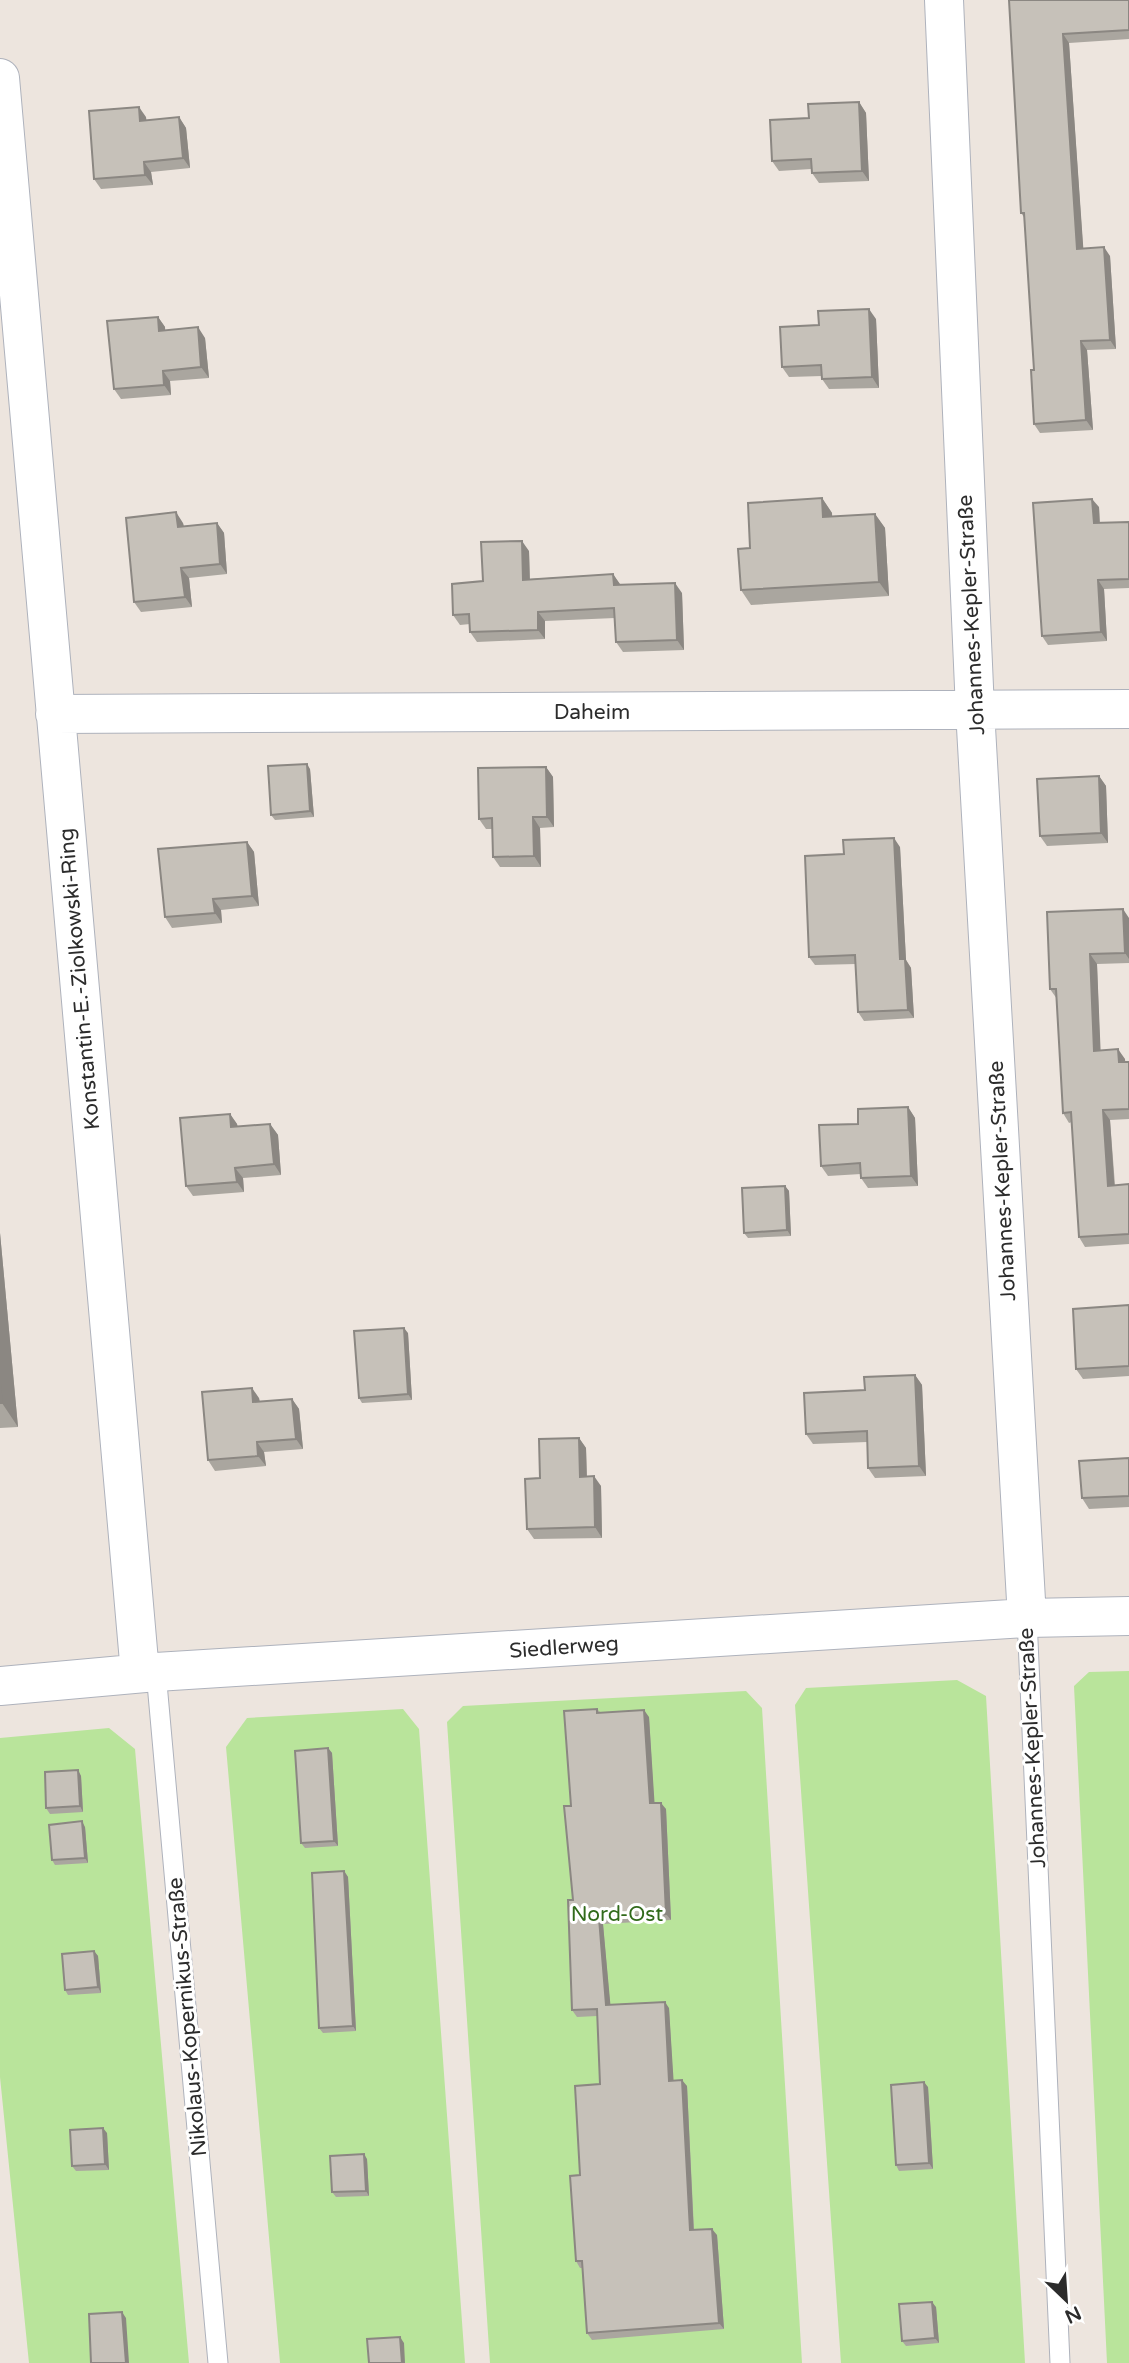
<svg xmlns="http://www.w3.org/2000/svg" width="1129" height="2363" viewBox="0 0 1129 2363" font-family="'Varela Round',sans-serif">
	<rect width="100%" height="100%" fill="#ede5de"/>
	<!-- green -->
	<path fill="#b9e49b" d="M1129 1671V2363H1107L1074 1686 1089 1672Z
		M957 1680 986 1696 1025 2363H841L795 1705 806 1688Z
		M746 1691 762 1708 802 2363H490L447 1722 463 1706Z
		M403 1709 419 1729 465 2363H280L226 1747 247 1718Z
		M109 1728 135 1749 189 2363H29L0 2077V1738Z"/>
	<g fill="none" stroke-linecap="round" stroke-linejoin="round">
		<defs>
			<path id="service" d="M1027 1618 1060 2363
				M156 1672 218 2363"/>
			<path id="minor" d="M944 0 975 710 1027 1618
				M0 78 140 1673
				M55 714 1129 709
				M0 1686 156 1672 1027 1618 1129 1616"/>
		</defs>
		<!-- service casing -->
		<use href="#service" stroke="#aeb2bc" stroke-width="21"/>
		<!-- minor casing -->
		<use href="#minor" stroke="#aeb2bc" stroke-width="40"/>
		<!-- service -->
		<use href="#service" stroke="#fff" stroke-width="19"/>
		<!-- minor -->
		<use href="#minor" stroke="#fff" stroke-width="38"/>
	</g>
	<!-- wall -->
	<path fill="#aaa69f" d="M1009 0H1129V39L1069 43 1083 248 1110 256 1116 349 1087 350 1093 430 1040 433 1034 424V370L1024 217 1021 213Z
		M859 102 866 113 869 181 819 183 812 173 811 169 779 171 772 161 809 118Z
		M146 117V120L179 117 186 128 190 168 151 172 153 185 101 189 94 179Z
		M158 317 165 327V330L205 338 209 378 170 381 171 395 121 399 114 389Z
		M876 319 879 388 829 389 822 379V376L789 377 782 367 819 325Z
		M822 498 832 513V517L875 514 885 528 889 596 751 605 741 590 750 548Z
		M1099 507 1100 523 1129 522V588L1104 589 1107 641 1048 645 1042 636Z
		M183 523 184 526 217 523 224 533 227 574 189 578 192 607 141 612 134 602Z
		M529 551 530 579 613 574 620 585 682 593 684 650 623 652 616 642 615 618 545 621V639L477 642 470 632V624L460 625 453 615 483 581Z
		M546 767 553 777 554 827 540 828 541 867H500L493 857V829H486L479 819Z
		M310 769 314 817 275 820 271 815Z
		M1099 776 1106 786 1108 843 1047 846 1040 836Z
		M247 842 254 852 259 906 221 910 222 923 172 928 165 917Z
		M900 847 906 960 911 968 914 1018 864 1021 858 1012 856 964 815 965 809 957 844 854Z
		M1129 918V963L1097 964 1100 1050 1125 1059V1062H1129V1119L1110 1120 1115 1185H1129V1244L1085 1247 1079 1237 1072 1122 1069 1123 1063 1113 1057 999 1050 989Z
		M908 1107 915 1118 918 1186 868 1188 861 1178V1174L828 1176 821 1166 858 1124Z
		M230 1114 237 1124 238 1127 270 1124 278 1135 281 1175 243 1178 244 1192 193 1196 186 1186Z
		M785 1186 789 1191 791 1236 748 1238 744 1233Z
		M0 1233 18 1427 0 1428Z
		M1129 1305V1376L1083 1379 1076 1369Z
		M408 1333 412 1400 362 1403 359 1398Z
		M915 1375 922 1385 926 1476 875 1478 868 1468 867 1442 813 1444 806 1434 865 1390Z
		M259 1398 260 1402 292 1399 299 1409 303 1449 264 1452 266 1466 215 1471 208 1460Z
		M579 1438 586 1448 587 1476 601 1486 602 1538 534 1539 527 1529 540 1478Z
		M1129 1458V1507L1089 1509 1082 1498Z
		M597 1709 600 1712 649 1717 654 1803 666 1809 671 1920 603 1924 610 2005 669 2008 673 2080 687 2086 694 2230 717 2235 724 2329 592 2340 587 2333 582 2268H580L576 2261 580 2175 600 2084 597 2016 577 2017 572 2010 573 1900Z
		M328 1748 332 1753 338 1846 305 1848 301 1843Z
		M78 1770 81 1776 83 1812 50 1814 46 1808Z
		M85 1827 88 1863 55 1865 52 1860Z
		M344 1871 348 1877 356 2031 323 2033 319 2028Z
		M94 1951 98 1956 101 1993 68 1995 65 1990Z
		M928 2087 933 2169 899 2171 896 2165Z
		M107 2133 109 2170 76 2171 72 2166Z
		M367 2159 369 2196 336 2197 332 2192Z
		M936 2307 939 2343 906 2346 902 2341Z"/>
	<!-- shaded-wall -->
	<path fill="#8b8782" d="M1063 34 1069 43 1084 258 1077 249Z
		M859 102 866 113 869 181 862 171Z
		M139 107 146 117 148 131 140 121Z
		M179 117 186 128 190 168 183 158Z
		M144 162 151 172 153 185 145 175Z
		M1104 247 1110 256 1116 349 1110 340Z
		M869 309 876 319 879 388 872 377Z
		M158 317 165 327 166 341 159 331Z
		M198 327 205 338 209 378 201 367Z
		M1081 341 1087 350 1093 430 1086 420Z
		M163 371 170 381 171 395 164 385Z
		M822 498 832 513 833 532 823 517Z
		M1092 499 1099 507 1100 532 1094 523Z
		M176 512 183 523 185 537 178 527Z
		M875 514 885 528 889 596 879 582Z
		M217 523 224 533 227 574 220 564Z
		M522 541 529 551 530 590 523 580Z
		M181 568 189 578 192 607 185 597Z
		M613 574 620 584 621 595 614 585Z
		M1098 580 1104 589 1107 641 1101 632Z
		M675 583 682 593 684 650 677 640Z
		M538 612 545 621V639L538 630Z
		M307 764 310 769 314 817 310 811Z
		M546 767 553 777 554 827 547 817Z
		M1099 776 1106 786 1108 843 1101 833Z
		M533 817 540 828 541 867 534 856Z
		M894 838 900 847 906 960 911 968 914 1018 908 1010 900 959Z
		M247 842 254 852 259 906 252 896Z
		M213 899 221 910 222 923 215 913Z
		M1123 909 1129 918V959L1125 953Z
		M1090 954 1097 964 1101 1060 1094 1051Z
		M1118 1049 1125 1059 1126 1072 1119 1062Z
		M908 1107 915 1118 918 1186 911 1176Z
		M1103 1110 1110 1120 1115 1195 1108 1186Z
		M230 1114 237 1124 239 1138 231 1127Z
		M270 1124 278 1135 281 1175 274 1164Z
		M235 1168 243 1178 244 1192 237 1182Z
		M785 1186 789 1191 791 1236 787 1230Z
		M0 1233 18 1427 2 1403 0 1383Z
		M404 1328 408 1333 412 1400 408 1394Z
		M915 1375 922 1385 926 1476 919 1466Z
		M252 1388 259 1398 261 1413 253 1402Z
		M292 1399 299 1409 303 1449 296 1439Z
		M579 1438 586 1448 587 1487 580 1477Z
		M257 1442 264 1452 266 1466 258 1456Z
		M594 1476 601 1486 602 1538 595 1527Z
		M644 1710 649 1717 655 1810 650 1803Z
		M328 1748 332 1753 338 1846 334 1841Z
		M78 1770 81 1776 83 1812 80 1806Z
		M661 1803 666 1809 671 1920 666 1914Z
		M82 1821 85 1827 88 1863 85 1858Z
		M344 1871 348 1877 356 2031 353 2026Z
		M599 1918 603 1924 611 2011 606 2005Z
		M94 1951 98 1956 101 1993 98 1987Z
		M665 2002 669 2008 674 2087 669 2081Z
		M682 2080 687 2086 694 2237 690 2230Z
		M924 2082 928 2087 933 2169 929 2163Z
		M103 2128 107 2133 109 2170 105 2164Z
		M364 2154 367 2159 369 2196 366 2191Z
		M712 2229 717 2235 724 2329 719 2323Z
		M932 2302 936 2307 939 2343 935 2338Z
		M122 2312 126 2318 129 2363H126Z
		M400 2337 404 2343 405 2363H402Z"/>
	<!-- building -->
	<path fill="#c6c1b9" stroke="#8b8782" stroke-width="2" d="M1009 0H1129V30L1063 34 1077 249 1104 247 1110 340 1081 341 1086 420 1034 424 1031 370H1034L1024 213H1021Z
		M859 102 862 171 812 173 811 159 772 161 770 120 809 118 808 104Z
		M139 107 140 121 179 117 183 158 144 162 145 175 94 179 89 111Z
		M869 309 872 377 822 379 821 365 782 367 780 327 819 325 818 311Z
		M158 317 159 331 198 327 201 367 163 371 164 385 114 389 107 321Z
		M822 498 823 517 875 514 879 582 741 590 738 549 750 548 748 503Z
		M1092 499 1094 523 1129 522V579L1098 580 1101 632 1042 636 1033 503Z
		M176 512 178 527 217 523 220 564 181 568 185 597 134 602 126 518Z
		M522 541 523 580 613 574 614 585 675 583 677 640 616 642 614 608 538 612V630L470 632 469 614 453 615 452 584 483 581 481 542Z
		M307 764 310 811 271 815 268 766Z
		M546 767 547 817H533L534 856 493 857 492 818 479 819 478 768Z
		M1099 776 1101 833 1040 836 1037 779Z
		M894 838 900 959H905L908 1010 858 1012 855 955 809 957 805 856 844 854 843 840Z
		M247 842 252 896 213 899 215 913 165 917 158 849Z
		M1123 909 1125 953 1090 954 1094 1051 1118 1049 1119 1062H1129V1109L1103 1110 1108 1186 1129 1184V1234L1079 1237 1071 1112 1063 1113 1056 989H1050L1047 912Z
		M908 1107 911 1176 861 1178 860 1163 821 1166 819 1125 858 1124V1109Z
		M230 1114 231 1127 270 1124 274 1164 235 1168 237 1182 186 1186 180 1118Z
		M785 1186 787 1230 744 1233 742 1188Z
		M1129 1305V1366L1076 1369 1073 1309Z
		M404 1328 408 1394 359 1398 354 1331Z
		M915 1375 919 1466 868 1468 867 1431 806 1434 804 1393 865 1390 864 1377Z
		M0 1383 2 1403H0Z
		M252 1388 253 1402 292 1399 296 1439 257 1442 258 1456 208 1460 202 1392Z
		M579 1438 580 1477 594 1476 595 1527 527 1529 525 1479 540 1478 539 1439Z
		M1129 1458V1496L1082 1498 1079 1461Z
		M597 1709V1713L644 1710 650 1803H661L666 1914 599 1918 606 2005 665 2002 669 2081 682 2080 690 2230 712 2229 719 2323 587 2333 582 2261H576L570 2176 580 2175 575 2086 600 2084 597 2009 572 2010 568 1900H573L564 1806H571L564 1711Z
		M328 1748 334 1841 301 1843 295 1751Z
		M78 1770 80 1806 46 1808 45 1772Z
		M82 1821 85 1858 52 1860 49 1825Z
		M344 1871 353 2026 319 2028 312 1873Z
		M94 1951 98 1987 65 1990 62 1954Z
		M924 2082 929 2163 896 2165 891 2085Z
		M103 2128 105 2164 72 2166 70 2130Z
		M364 2154 366 2191 332 2192 330 2156Z
		M932 2302 935 2338 902 2341 899 2304Z
		M122 2312 126 2363H91L89 2314Z
		M400 2337 402 2363H369L367 2339Z"/>
	<g text-anchor="middle" stroke-width="6" stroke-linejoin="round" paint-order="stroke">
		<!-- street labels -->
		<g font-size="21" fill="#2c2c2c" stroke="#fff">
			<text transform="translate(971 615) rotate(-93)" y="7">Johannes-Kepler-Straße</text>
			<text x="592" y="719">Daheim</text>
			<text transform="translate(79 979) rotate(-95)" y="7">Konstantin-E.-Ziolkowski-Ring</text>
			<text transform="translate(1002 1181) rotate(-93)" y="7">Johannes-Kepler-Straße</text>
			<text transform="translate(564 1647) rotate(-4)" y="7">Siedlerweg</text>
			<text transform="translate(1032 1748) rotate(-93)" y="7">Johannes-Kepler-Straße</text>
			<text transform="translate(187 2017) rotate(-95)" y="7">Nikolaus-Kopernikus-Straße</text>
		</g>
		<!-- park labels -->
		<g font-size="21" fill="#316a1b" stroke="#fff">
			<text x="617" y="1921">Nord-Ost</text>
		</g>
	</g>
	<!-- north arrow -->
	<g transform="translate(1066 2300) rotate(155)" stroke="#ffffff" stroke-width="5" paint-order="stroke">
	<path d="M0-5L12 26L0 18L-12 26Z" fill="#2c2c2c"/>
	<text y="-10" font-size="19" font-weight="bold" text-anchor="middle" fill="#2c2c2c">N</text>
	</g>
</svg>
